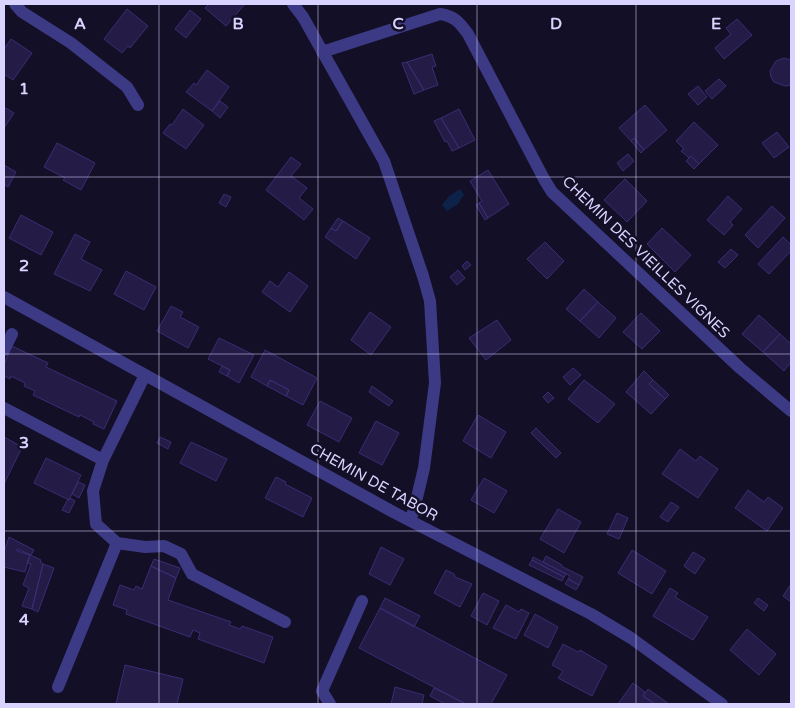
<svg xmlns="http://www.w3.org/2000/svg" width="795" height="708" viewBox="0 0 795 708" font-family="'Varela Round',sans-serif">
	<rect width="100%" height="100%" fill="#130f26"/>
	<!-- water -->
	<path fill="#0c2248" d="M460 189 464 195 458 204 447 211 442 205 449 196Z"/>
	<!-- building -->
	<path fill="#241b47" stroke="#3b2d73" d="M209 4H245L226 26 205 8Z
		M127 9 148 26 130 48 128 46 122 53 104 39Z
		M190 10 201 19 186 38 175 29Z
		M737 19 752 35 724 59 715 48 731 34 726 28Z
		M11 39 32 53 13 80 4 74V49Z
		M432 54 436 66 432 67 438 85 424 90 407 62Z
		M784 58 791 60V85L785 86 774 82 771 77 770 71 776 61Z
		M407 62 424 90 414 94 402 63Z
		M207 70 229 87 212 111 186 92 194 83 196 85Z
		M719 79 726 86 712 99 705 91Z
		M698 86 707 97 698 105 688 94Z
		M220 101 228 107 220 118 212 111Z
		M645 105 667 130 644 150 634 138 631 141 619 128Z
		M4 107 14 113 4 128Z
		M183 109 204 125 186 149 163 133 170 124 172 125Z
		M459 109 475 140 459 148 441 118Z
		M441 118 459 148 452 151 447 141 445 142 434 121Z
		M694 122 718 145 699 164 691 156 689 158 681 151 684 149 676 141Z
		M777 132 789 147 774 158 762 143Z
		M634 138 644 150 641 153 631 141Z
		M57 143 95 163 81 190 63 180 65 178 44 167Z
		M628 154 634 161 623 171 617 163Z
		M691 156 699 164 694 169 686 161Z
		M291 157 301 164 291 176 307 188 299 198 313 209 304 220 266 190Z
		M4 165 16 172 8 187 4 184Z
		M488 170 509 204 488 218 479 203 482 201 470 181Z
		M625 179 647 201 627 222 604 200Z
		M224 194 231 197 226 207 219 203Z
		M728 196 742 209 730 222 733 225 724 235 707 220Z
		M479 203 488 218 485 220 476 205Z
		M772 206 785 218 758 248 745 235Z
		M21 215 53 232 41 255 9 238Z
		M338 218 343 221 336 231 331 228Z
		M343 221 370 238 356 259 325 237 331 228 336 231Z
		M662 228 691 255 675 272 647 244Z
		M75 234 90 242 81 259 102 270 90 291 54 274Z
		M783 237 791 245V251L769 274 758 264Z
		M545 242 564 261 547 279 527 259Z
		M731 249 738 255 725 268 718 262Z
		M467 261 471 265 465 270 462 266Z
		M458 270 465 278 457 285 450 277Z
		M126 271 156 287 144 310 114 294Z
		M289 272 308 286 290 312 262 292 270 281 278 287Z
		M584 289 598 302 580 321 566 309Z
		M598 302 616 318 599 338 580 321Z
		M171 306 183 312 180 317 199 327 188 348 157 331Z
		M370 312 391 327 371 355 351 340Z
		M641 313 660 331 642 349 623 332Z
		M759 315 780 334 763 352 742 334Z
		M497 320 511 340 486 360 469 338Z
		M780 334 791 344V362L784 371 763 352Z
		M219 338 254 355 239 383 227 376 230 370 208 359Z
		M12 346 48 363 46 367 117 401 104 429 93 424 94 422 80 415 79 417 33 395 35 391 24 386 25 383 11 376 10 379 4 376V364Z
		M265 350 317 378 303 405 286 396 289 390 270 380 267 386 251 377Z
		M222 366 230 370 227 376 219 372Z
		M573 368 581 375 570 385 563 377Z
		M644 371 653 380 649 384 665 399 651 414 626 392Z
		M270 380 289 390 286 396 267 386Z
		M584 380 615 404 598 423 568 399Z
		M653 380 669 395 665 399 649 384Z
		M372 386 393 401 389 406 369 392Z
		M548 392 554 398 548 403 543 397Z
		M320 401 352 418 339 442 307 425Z
		M478 415 506 432 491 458 463 441Z
		M376 421 399 433 382 465 359 453Z
		M536 428 561 453 556 458 531 433Z
		M4 437 22 447 4 484Z
		M160 437 171 442 168 449 157 443Z
		M191 442 227 459 216 481 180 463Z
		M680 449 696 461 700 456 718 469 698 498 662 474Z
		M46 458 81 475 69 500 34 483Z
		M276 477 286 482 285 484 312 498 303 517 265 498Z
		M484 478 507 491 494 513 471 500Z
		M78 482 85 485 79 498 72 494Z
		M748 490 764 502 768 497 783 508 767 531 735 508Z
		M70 498 75 501 69 513 62 510 68 499 69 500Z
		M671 502 679 507 668 522 660 517Z
		M558 509 581 522 564 553 540 539Z
		M617 513 628 518 619 539 607 534Z
		M9 537 34 550 31 555 17 549V551L30 555 25 572 4 567V552Z
		M381 547 404 559 390 585 369 574Z
		M632 550 666 571 652 594 618 573Z
		M693 552 705 559 695 574 684 566Z
		M30 555 41 560 40 562 43 564 32 609 22 606 29 588 23 585 31 564 27 563Z
		M546 556 562 565 561 566 583 577 579 585 568 579 570 576 543 562Z
		M533 557 566 574 564 577 532 560Z
		M154 559 180 568 176 578 151 566Z
		M532 560 564 577 562 581 529 565Z
		M43 564 54 568 38 612 32 609Z
		M151 566 176 578 168 600 231 622 229 625 240 629 242 626 273 637 264 663 198 639 200 633 193 630 190 637 126 614 127 610 113 605 120 585 134 590 136 586 142 589Z
		M446 570 454 574 455 577 472 584 460 607 434 593Z
		M568 579 579 585 576 590 565 584Z
		M791 584V602L783 596Z
		M670 588 678 593 675 597 708 617 693 640 653 616Z
		M483 593 499 601 487 625 471 616Z
		M385 598 420 616 414 627 380 608Z
		M758 598 768 605 764 611 754 603Z
		M506 605 519 612 521 609 529 613 516 639 493 628Z
		M380 608 507 675 491 704H466L359 648Z
		M535 614 558 627 548 648 524 635Z
		M747 629 776 654 759 675 730 650Z
		M563 644 578 652 580 650 607 666 592 696 558 678 563 671 552 665Z
		M125 665 183 679 177 704H116Z
		M633 683 645 692 643 696 655 704H618Z
		M395 687 424 695 422 704H391Z
		M434 688 466 704H445L430 696Z
		M648 689 669 704H655L643 696Z"/>
	<g fill="none" stroke-linecap="round" stroke-linejoin="round">
		<!-- minor -->
		<path stroke="#3d3a85" stroke-width="12" d="M15 4 22 12 71 43 127 87 138 105
			M293 4 303 17 384 161 423 276 430 301 435 383 424 468 414 510 410 520
			M322 52 440 14C455 16 460 23 468 34L544 179 552 192 740 368 791 411
			M4 297 395 513 591 614 631 638 722 704
			M4 350 12 334
			M4 408 103 460 145 375
			M103 460 93 491 96 524 117 543
			M58 687 117 543 145 547 164 546 181 554 192 574 285 622
			M330 704 322 691 362 601"/>
	</g>
	<!-- grid -->
	<path fill="none" stroke="#d9d4ff" stroke-width="1" stroke-opacity="0.55" d="M159 4V704M318 4V704M477 4V704M636 4V704M4 177H791M4 354H791M4 531H791"/>
	<g text-anchor="middle" stroke-width="5" stroke-linejoin="round" paint-order="stroke">
		<!-- street labels -->
		<g font-size="15" fill="#d9d4ff" stroke="#130f26">
			<text transform="translate(646 257) rotate(44)" y="5">CHEMIN DES VIEILLES VIGNES</text>
			<text transform="translate(374 482) rotate(29)" y="5">CHEMIN DE TABOR</text>
		</g>
	</g>
	<g font-size="16" text-anchor="middle" font-weight="bold" fill="#d9d4ff" stroke="#130f26" stroke-width="5" stroke-linejoin="round" paint-order="stroke">
		<text x="80" y="29">A</text>
		<text x="238" y="29">B</text>
		<text x="398" y="29">C</text>
		<text x="556" y="29">D</text>
		<text x="716" y="29">E</text>
		<text x="24" y="94">1</text>
		<text x="24" y="271">2</text>
		<text x="24" y="448">3</text>
		<text x="24" y="625">4</text>
	</g>
	<!-- border -->
	<rect width="795" height="708" fill="none" stroke="#d9d4ff" stroke-width="10"/>
</svg>
